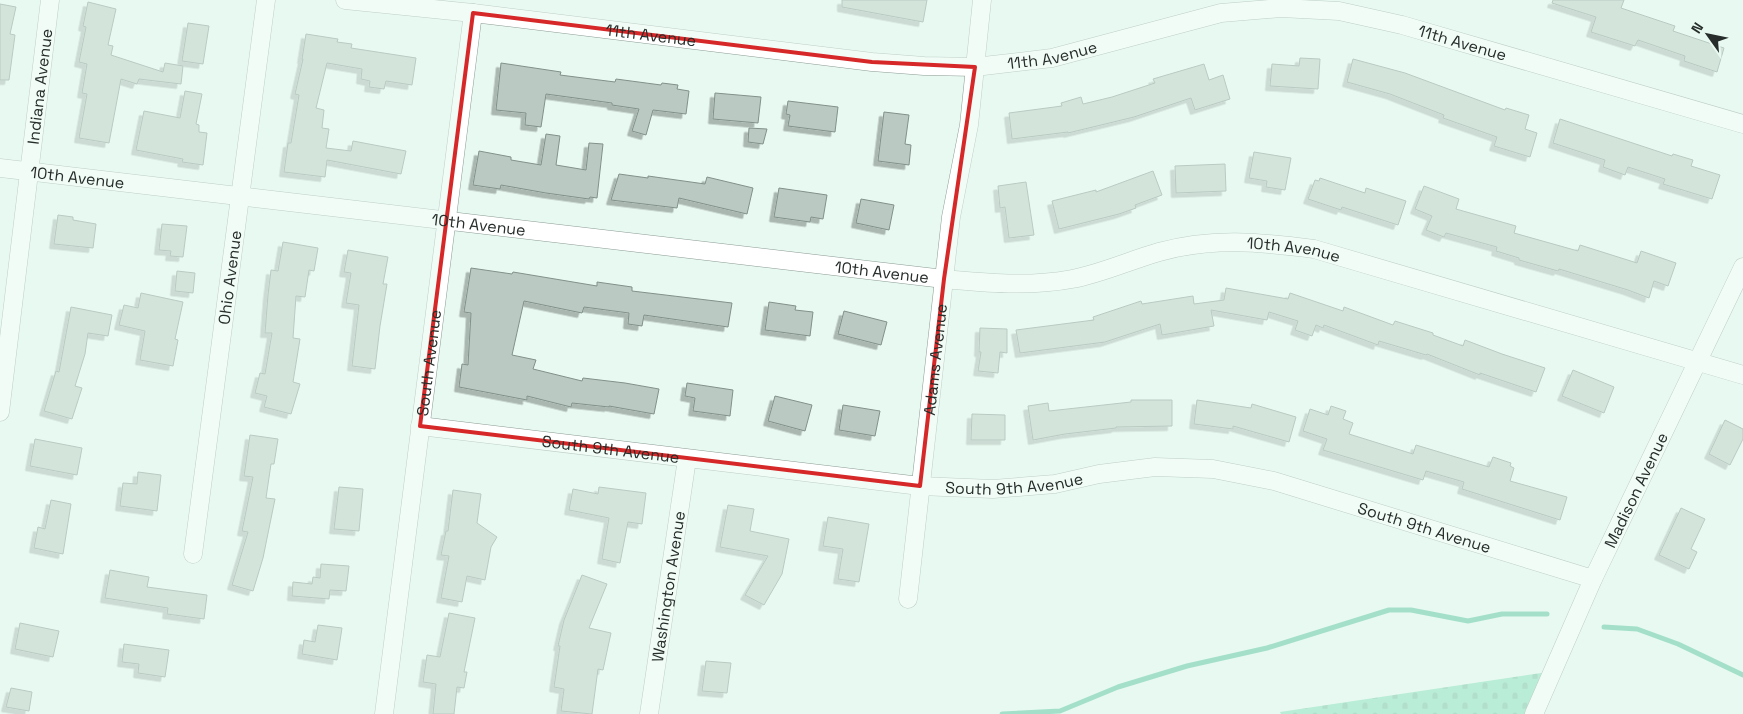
<svg xmlns="http://www.w3.org/2000/svg" width="1743" height="714" viewBox="0 0 1743 714" font-family="'Space Grotesk',sans-serif">
	<defs>
		<pattern id="cemetery-stones" width="16" height="16" patternUnits="userSpaceOnUse" patternTransform="scale(1.25)"><rect width="16" height="16" fill="#82ddb9"/><path d="M2 7V4a2 2 0 0 1 4 0v3zM10 15v-3a2 2 0 0 1 4 0v3z" fill="#70be9f"/></pattern>
		<filter id="shadow"><feDropShadow dx="-4.5" dy="4.5" stdDeviation="0" flood-color="#0004"/></filter>
	</defs>
	<rect width="100%" height="100%" fill="#e8f9f1"/>
	<!-- cemetery -->
	<path fill="url(#cemetery-stones)" d="M1548 672 1528 714H1281L1280 712Z"/>
	<g fill="none" stroke-linecap="round" stroke-linejoin="round">
		<!-- stream -->
		<path stroke="#53c29a" stroke-width="5" d="M1604 627 1637 629 1678 644 1743 675
			M1002 714 1060 711 1118 687 1187 666 1267 648 1389 610H1411L1468 621 1502 614H1547"/>
	</g>
	<!-- building -->
	<path fill="#bacac2" stroke="#82918a" filter="url(#shadow)" d="M842 0H927L923 22 842 7Z
		M1553 0H1624L1621 8 1675 26 1673 31 1724 48 1717 72 1684 61 1685 56 1638 40 1635 46 1591 32 1596 17 1552 3Z
		M88 2 116 9 108 45 113 46 111 55 163 72 165 63 183 66 181 84 139 79 137 84 121 79 109 143 79 138 87 94 82 93 87 64 79 62 86 27 83 26Z
		M0 4 16 7 10 34 15 35 9 80H0Z
		M188 23 209 26 203 64 182 61Z
		M306 34 338 39 337 42 352 44 351 48 416 58 412 85 386 81 384 89 369 87 370 81 361 79 362 69 327 63 316 108 324 110 322 128 329 129 326 148 351 151 353 141 406 151 401 174 327 160 325 177 284 172 288 143H291L299 95 295 94 303 59H302Z
		M1300 58 1320 59 1318 89 1270 86 1272 64 1299 66Z
		M1353 59 1405 73 1505 110 1506 108 1529 115 1525 129 1537 133 1530 157 1494 146 1497 137 1443 118 1444 115 1390 94 1347 82Z
		M501 63 561 72 560 75 615 82 616 79 661 85 662 83 678 85 677 89 689 91 686 114 653 110 646 135 632 131 639 109 612 105V103L546 94 541 127 525 125 526 113 496 110Z
		M1204 64 1209 80 1223 75 1230 99 1195 110 1191 98 1134 117 1068 133V132L1012 139 1009 113 1062 106 1061 103 1081 97 1083 104 1112 97 1155 83 1153 79Z
		M185 91 202 94 196 124 199 125V132L207 133 203 165 182 162 183 159 136 150 144 111 180 118Z
		M715 93 761 97 758 123 713 119Z
		M788 101 838 107 835 132 788 126 790 115 786 114Z
		M884 112 909 115 905 144 911 145 909 165 878 161Z
		M1560 119 1672 156 1673 154 1693 160 1691 166 1720 175 1712 199 1663 184 1665 179 1628 167 1625 175 1603 167 1605 160 1553 143Z
		M749 128 767 129 763 144 748 142Z
		M546 134 560 136 556 165 586 170 589 143 603 144 597 198 590 197 589 199 546 193 501 185 500 189 473 185 479 151 511 157V160L541 165Z
		M1254 152 1291 158 1285 190 1266 187 1267 181 1249 178Z
		M1225 164 1226 191 1176 193 1175 166Z
		M1153 171 1162 195 1135 205 1136 208 1119 214 1059 229 1052 201 1096 190V192Z
		M619 174 648 178V176L705 184 707 177 753 188 747 214 679 198 677 208 611 200Z
		M1320 178 1365 193 1366 188 1406 201 1398 225 1342 207 1341 210 1308 199 1315 180 1319 181Z
		M1026 182 1034 235 1009 238 1005 207 1000 208 998 186Z
		M1424 186 1459 199 1456 209 1516 226 1514 233 1578 251 1580 245 1637 263 1641 251 1676 263 1668 286 1654 281 1649 298 1628 290 1559 269 1558 271 1519 260V258L1496 251 1497 247 1446 233 1444 237 1426 230 1432 216 1415 209Z
		M779 188 827 195 823 219 811 217 810 222 774 217Z
		M861 199 894 205 889 230 856 223Z
		M58 215 73 217V220L96 224 93 248 54 244Z
		M162 224 187 226 183 257 170 256 171 251 159 250Z
		M283 242 318 248 314 271 309 270 305 297 296 296 293 338 300 339 293 382 300 384 291 414 264 407 267 396 255 393 260 373 265 374 272 333H265L268 295 271 270 278 271Z
		M348 250 388 257 383 284H387L380 326 375 369 352 366 359 305 346 303 351 273 344 272Z
		M471 268 512 274 513 272 597 286V282L632 287V291L732 303 728 327 644 315 642 326 628 324 629 313 584 307 582 313 524 301 512 355 536 360 533 369 582 381 583 378 625 383 659 389 654 414 609 406V407L572 403 571 407 527 396V400L459 387 462 364 468 365 471 313 464 312Z
		M177 271 195 273 193 293 175 291Z
		M1226 288 1288 299 1290 293 1343 311 1344 307 1393 325 1395 321 1433 333V335L1463 346 1465 340 1502 354 1545 368 1536 392 1480 373V375L1427 354 1426 355 1379 341 1378 345 1324 325 1323 328 1316 325 1312 336 1295 330 1298 321 1269 312 1267 320 1211 310 1214 326 1162 335 1160 324 1105 342 1020 353 1016 330 1094 320 1093 317 1141 301 1142 304 1193 296 1194 304 1224 300Z
		M141 293 183 302 175 339 178 340 173 366 140 360 145 331 119 325 124 305 138 308Z
		M769 302 796 306 795 310 813 312 810 336 765 330Z
		M71 307 112 315 108 336 88 333 85 354 75 386 82 388 72 419 44 411 56 371 59 372Z
		M844 311 887 322 881 345 838 334Z
		M980 328 1007 329V353L1000 352 998 373 978 371 981 352H979Z
		M1573 370 1614 387 1604 413 1562 396Z
		M687 383 733 390 730 416 693 411 695 398 685 396Z
		M775 396 812 405 805 431 768 421Z
		M1131 400H1172V426L1116 427V428L1065 434 1033 440 1028 406 1048 403 1049 411 1131 402Z
		M1197 400 1251 408 1252 404 1296 417 1289 442 1233 426V429L1194 424Z
		M843 405 880 411 875 436 839 430Z
		M1331 406 1346 411 1343 419 1353 423 1349 434 1413 454 1416 445 1489 467 1493 457 1511 463 1510 466 1514 468 1510 481 1567 497 1560 520 1462 489 1464 482 1426 471 1423 480 1323 450 1327 439 1303 431 1310 409 1328 415Z
		M972 414 1005 415V440H971Z
		M1725 420 1743 429V439L1730 465 1709 454Z
		M250 435 278 439 274 464H271L266 498 275 499 263 558 253 591 232 585 248 532 242 531 253 477 244 476Z
		M35 439 82 448 77 475 30 466Z
		M138 472 161 475 157 511 120 506 123 483 137 484Z
		M339 487 363 489 359 531 334 529Z
		M599 487 646 493 642 524 628 522 620 563 602 559 609 518 569 510 573 489 598 494Z
		M453 490 481 494 477 523 497 537 491 547 485 580 467 576 462 602 441 598 449 556 441 555 446 531H448Z
		M51 500 71 504 63 554 34 548 38 527 45 529Z
		M728 505 754 509 750 531 789 539 782 574 764 605 745 595 768 556 720 547Z
		M1681 508 1705 519 1691 549 1697 552 1689 569 1659 555Z
		M828 517 869 524 859 582 838 579 843 549 823 546Z
		M321 564 349 566 346 591 330 590 329 599 292 596 293 582 312 584 313 577 320 578Z
		M110 570 149 577 147 587 207 595 204 619 167 614 168 608 105 598Z
		M582 575 607 584 589 628 611 633 603 670 598 669 592 714 561 711 564 689 554 687 560 646H558L564 620Z
		M449 613 475 618 464 672H467L464 688 457 687 454 714H433L436 684 423 682 427 655 440 657Z
		M20 623 59 631 53 657 15 649Z
		M318 625 342 628 337 660 302 654 304 640 315 642Z
		M124 644 169 650 165 677 138 673 139 664 122 662Z
		M706 661 731 663 727 693 702 691Z
		M11 688 32 692 29 711 6 707Z"/>
	<g fill="none" stroke-linecap="round" stroke-linejoin="round">
		<defs>
			<g id="minor">
				<path id="s1" d="M345 0 473 13 872 62 924 66 975 67 1052 58 1221 13 1281 8 1339 11 1402 25 1743 124"/>
				<path id="s2" d="M0 168 944 279C986 283 1030 287 1072 279 1100 274 1131 260 1159 252 1213 237 1259 242 1314 249L1743 375"/>
				<path id="s3" d="M0 412 50 0"/>
				<path id="s4" d="M420 426 920 486 993 489 1055 484 1099 474 1155 467 1213 469 1274 481 1593 579"/>
				<path id="s5" d="M193 554 266 0"/>
				<path id="s6" d="M908 599 951 217 969 125 982 0"/>
				<path id="s7" d="M384 714 473 13"/>
				<path id="s8" d="M649 714 687 459"/>
				<path id="s9" d="M1534 714 1593 579 1743 267"/>
			</g>
		</defs>
		<!-- minor casing -->
		<use href="#minor" stroke="#8c9c95" stroke-width="19"/>
		<!-- minor -->
		<use href="#minor" stroke="#fff" stroke-width="18"/>
	</g>
	<!-- marked area -->
	<path d="M0 0H1743V714H0ZM473 13 872 62 975 67 944 279 920 486 420 426Z" fill="#e8f9f1" fill-opacity=".55" fill-rule="evenodd"/>
	<path fill="none" stroke="#d62828" stroke-width="4" stroke-linejoin="round" d="M473 13 872 62 975 67 944 279 920 486 420 426Z"/>
	<g text-anchor="middle" stroke-width="4" stroke-linejoin="round" paint-order="stroke">
		<!-- street labels -->
		<g font-size="16" fill="#262d2a" stroke="#e8f9f1">
			<text dy="6" stroke="none"><textPath href="#s1" startOffset="308">11th Avenue</textPath></text>
			<text dy="6" stroke="none"><textPath href="#s1" startOffset="1132">11th Avenue</textPath></text>
			<text dy="6" stroke="none"><textPath href="#s1" startOffset="712">11th Avenue</textPath></text>
			<text dy="6" stroke="none"><textPath href="#s3" startOffset="328">Indiana Avenue</textPath></text>
			<text dy="6" stroke="none"><textPath href="#s2" startOffset="78">10th Avenue</textPath></text>
			<text dy="6" stroke="none"><textPath href="#s2" startOffset="482">10th Avenue</textPath></text>
			<text dy="6" stroke="none"><textPath href="#s2" startOffset="1306">10th Avenue</textPath></text>
			<text dy="6" stroke="none"><textPath href="#s2" startOffset="888">10th Avenue</textPath></text>
			<text dy="6" stroke="none"><textPath href="#s5" startOffset="279">Ohio Avenue</textPath></text>
			<text dy="6" stroke="none"><textPath href="#s6" startOffset="241">Adams Avenue</textPath></text>
			<text dy="6" stroke="none"><textPath href="#s7" startOffset="354">South Avenue</textPath></text>
			<text dy="6" stroke="none"><textPath href="#s4" startOffset="192">South 9th Avenue</textPath></text>
			<text dy="6" stroke="none"><textPath href="#s4" startOffset="598">South 9th Avenue</textPath></text>
			<text dy="6" stroke="none"><textPath href="#s9" startOffset="246">Madison Avenue</textPath></text>
			<text dy="6" stroke="none"><textPath href="#s4" startOffset="1018">South 9th Avenue</textPath></text>
			<text dy="6" stroke="none"><textPath href="#s8" startOffset="129">Washington Avenue</textPath></text>
		</g>
	</g>
	<!-- north arrow -->
	<g transform="translate(1708 35) rotate(303)" stroke="#e8f9f1" stroke-width="4" paint-order="stroke">
	<path d="M0-4L9 19L0 12L-9 19Z" fill="#262d2a"/>
	<text y="-8" font-size="14" font-weight="bold" text-anchor="middle" fill="#262d2a">N</text>
	</g>
</svg>
